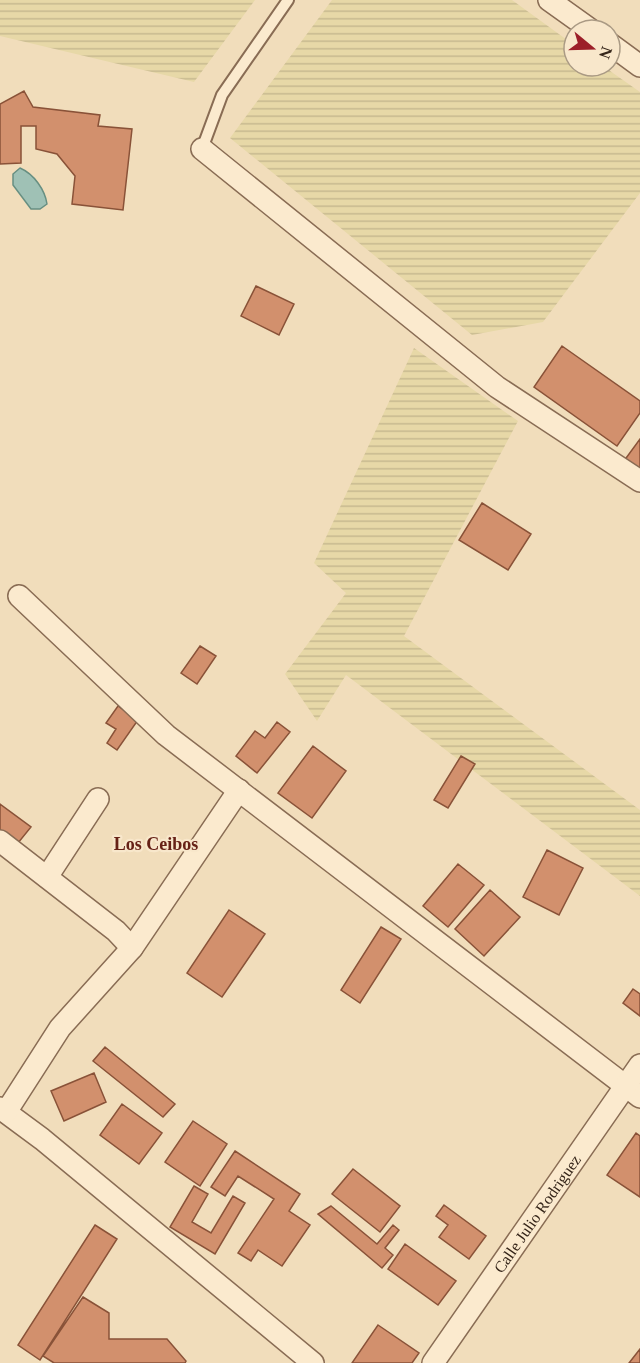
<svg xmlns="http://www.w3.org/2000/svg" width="640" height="1363" viewBox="0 0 640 1363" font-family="Georgia,serif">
	<defs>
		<pattern id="farmland-rules" width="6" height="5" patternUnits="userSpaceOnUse" patternTransform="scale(1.5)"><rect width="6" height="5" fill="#e7d8a7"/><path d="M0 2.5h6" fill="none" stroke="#c7b98f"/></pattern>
	</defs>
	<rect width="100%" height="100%" fill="#f1ddbb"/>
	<!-- farmland -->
	<path fill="url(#farmland-rules)" d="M0 0H255L194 82 0 36Z
		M332 0H512L574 45V66H603L640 92V193L543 322 472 335 230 138Z
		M414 348 518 421 404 636 640 810V896L346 675 317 721 285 674 346 593 314 563Z"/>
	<!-- water -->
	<path fill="#9fc1b5" stroke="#678f82" stroke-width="1.5" d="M20 168C34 174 45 190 47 204L40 209H31L13 185V174Z"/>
	<!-- building -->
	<path fill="#d2906d" stroke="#895238" stroke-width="1.5" d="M24 91 33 107 100 115 98 126 132 129 123 210 72 204 75 176 57 154 36 149V126H21V163L0 164V104Z
		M256 286 294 304 279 335 241 316Z
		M562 346 640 401V413L617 446 534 387Z
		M640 439V473L621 465Z
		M482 503 531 534 508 570 459 540Z
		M200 646 216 656 197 684 181 673Z
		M118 706 138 720 117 750 107 743 116 729 106 723Z
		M277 722 290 732 257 773 236 756 255 731 265 738Z
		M313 746 346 771 312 818 278 793Z
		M461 756 475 764 448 808 434 800Z
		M0 804 31 827 18 843 0 830Z
		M547 850 583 868 559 915 523 897Z
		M458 864 484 885 448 927 423 906Z
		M490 890 520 917 484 956 455 929Z
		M229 910 265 934 222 997 187 973Z
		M381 927 401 939 360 1003 341 990Z
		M633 989 640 994V1016L623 1003Z
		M105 1047 175 1104 163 1117 93 1061Z
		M94 1073 106 1102 64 1121 51 1091Z
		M122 1104 162 1133 139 1164 100 1135Z
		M193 1121 227 1144 200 1186 165 1162Z
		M636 1133 640 1136V1197L607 1175Z
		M235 1151 300 1194 289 1211 310 1225 282 1266 258 1250 251 1261 238 1253 274 1199 238 1176 225 1196 211 1187Z
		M353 1169 400 1206 380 1232 332 1194Z
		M194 1186 208 1194 192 1222 211 1233 233 1196 245 1203 215 1254 170 1227Z
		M444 1205 486 1236 469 1259 439 1237 448 1225 436 1216Z
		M331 1206 377 1244 393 1225 399 1230 385 1248 393 1255 382 1268 318 1214Z
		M95 1225 117 1239 40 1360 18 1345Z
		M405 1244 456 1281 438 1305 388 1269Z
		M83 1297 109 1313V1339H167L186 1361 185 1363H54L43 1356Z
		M378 1325 419 1353 412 1363H352Z
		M640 1349V1363H629Z"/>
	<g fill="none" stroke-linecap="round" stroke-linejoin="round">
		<defs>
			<path id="lane" d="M202 149 222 95 288 0"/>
			<g id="street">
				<path d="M549 0 591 30"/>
				<path d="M610 44 640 66"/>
				<path d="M202 149 497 387 640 481"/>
				<path d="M19 596 166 735 640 1097"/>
				<path d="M0 841 116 931 132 948"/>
				<path d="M47 877 98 799"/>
				<path d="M0 1108 42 1139 313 1363"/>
				<path d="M6 1112 60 1028 132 948 239 790"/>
				<path id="s1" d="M433 1363 640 1065"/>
			</g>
		</defs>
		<!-- lane casing -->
		<use href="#lane" stroke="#896c54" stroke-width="14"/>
		<!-- street casing -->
		<use href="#street" stroke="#896c54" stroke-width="24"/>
		<!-- lane -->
		<use href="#lane" stroke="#fbeace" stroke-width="10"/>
		<!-- street -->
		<use href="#street" stroke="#fbeace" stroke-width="21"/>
	</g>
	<g text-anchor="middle" stroke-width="4.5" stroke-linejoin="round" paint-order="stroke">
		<!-- street labels -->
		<g font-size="16" fill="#36261a" stroke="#f8e7cb">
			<text dy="6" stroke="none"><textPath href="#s1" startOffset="182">Calle Julio Rodriguez</textPath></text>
		</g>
		<!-- neighbourhood labels -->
		<g font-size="18" font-weight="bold" fill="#662116" stroke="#f8e7cb">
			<text x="156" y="850">Los Ceibos</text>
		</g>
	</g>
	<!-- north arrow -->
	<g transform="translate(592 48) rotate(109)"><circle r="28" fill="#f8e7cb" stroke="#aa9a84" stroke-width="1.5"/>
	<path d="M0-4.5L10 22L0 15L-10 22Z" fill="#9c1f29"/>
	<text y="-9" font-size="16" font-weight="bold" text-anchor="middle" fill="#36261a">N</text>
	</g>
</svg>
